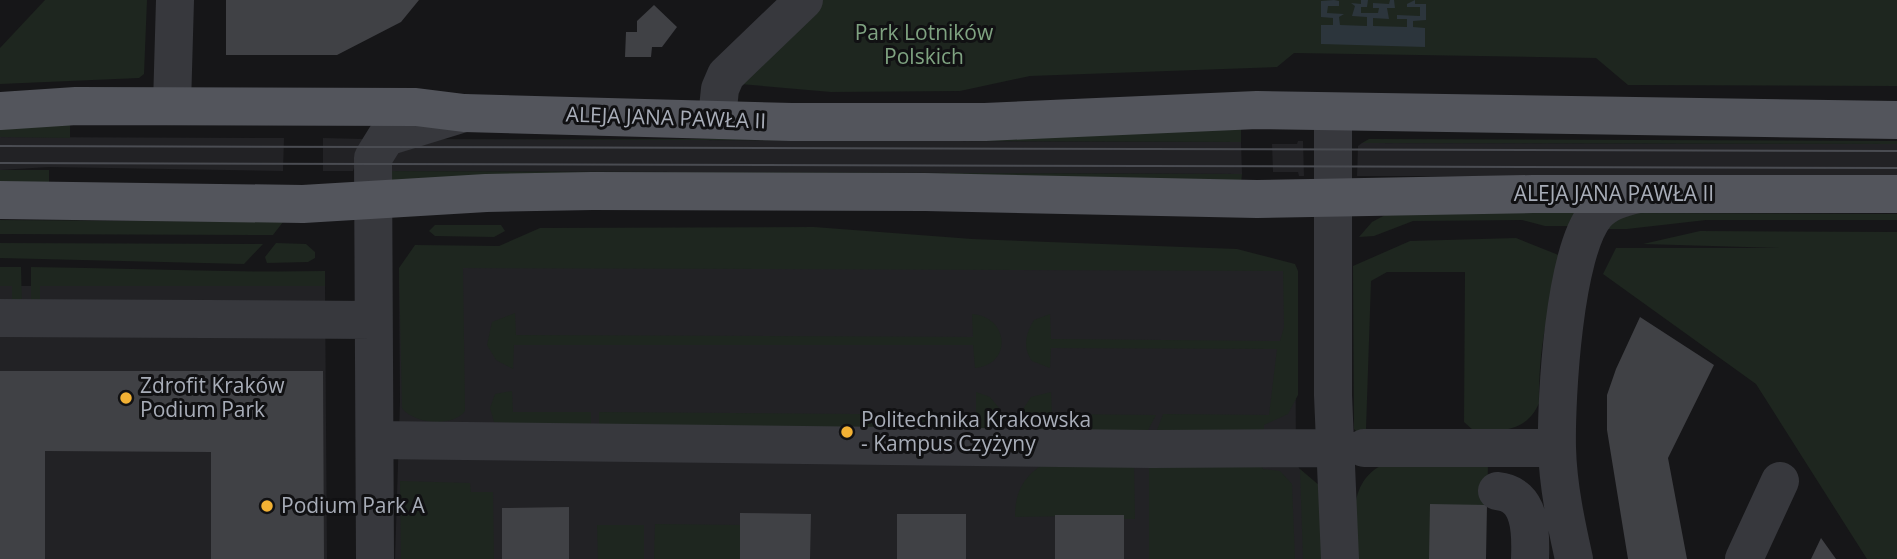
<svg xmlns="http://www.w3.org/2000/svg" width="1897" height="559" viewBox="0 0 1897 559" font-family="'Open Sans',sans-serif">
	<rect width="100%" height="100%" fill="#161618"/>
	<!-- built -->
	<path fill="#222225" d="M0 137 284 138 283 171 49 167 0 170Z
		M323 138 363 139 353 171H323Z
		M406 139 1241 142 1242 174 386 171Z
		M1298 141H1303L1304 176H1299L1298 172H1273L1272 144H1297Z
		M1362 143 1897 144V176H1357L1358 146Z
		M1295 264 1296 463 1322 506 1323 559H395L400 401 399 268Z
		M0 286H325L327 559H0Z"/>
	<!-- green -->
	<path fill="#1e261f" d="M45 0H147L144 74 139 78 0 84V48Z
		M819 0H1897V86L1628 85 1596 58 1294 53 1277 67 1030 76 960 91 831 92 740 84Z
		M70 123V138L0 137V128Z
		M1241 126V142L406 139H829Z
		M1369 139 1897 141V144L1362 143Z
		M0 170H49V184L0 181Z
		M386 171 1242 174 1241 183 386 182Z
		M1575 210 1574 226H1545L1522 220 1413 221 1374 236 1359 237 1372 222 1387 214Z
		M1630 213 1897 214V220H1706L1627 229H1602Z
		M0 220 283 222 273 235 0 234Z
		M435 225H501L505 231 494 237 435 236 429 231Z
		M814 227 972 239 1237 249 1295 264 1298 271V395L1288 414 1264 425V432L1156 433 1163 414 1269 415 1277 349 1051 348 1050 368 1032 361C1022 348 1026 333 1034 320L1050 314 1051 339 1280 341 1284 327 1283 271 463 268 465 411C452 428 414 424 402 408L399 268 415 245 499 246 540 228Z
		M1700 231 1897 232V559H1867L1756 384 1603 274 1616 248H1780L1643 244Z
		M1516 238 1566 258C1546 310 1539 347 1539 403 1527 432 1501 431 1474 431L1464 422 1465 272H1387L1371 281 1366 429 1357 432 1354 429 1353 266 1410 241Z
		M0 243 263 244 244 264 0 258Z
		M276 243 306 244 315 252V258L308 262 267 263 265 257Z
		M0 267H21L22 307H12V286H0Z
		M31 267C129 268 227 273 325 271V286H40V307L31 308Z
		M515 313 516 335 973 337 972 314C1010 317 1012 365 975 368L973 345H514L513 369 496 360 487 345 492 322Z
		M512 391 513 412H591V430L494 422 490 408 495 394Z
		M976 392 990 397 999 408 998 419 987 429 599 430V412L976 415Z
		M1051 392 1052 414 1156 415 1147 432H1044L1028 423 1023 409 1031 397Z
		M1149 460H1262L1263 469 1280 471 1292 484 1295 559H1149Z
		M1134 461 1135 519H1124V515L1015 517C1015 494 1022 478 1042 465Z
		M1488 464 1487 505 1429 559H1355C1355 525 1346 484 1382 465Z
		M1300 469 1320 486 1323 559H1303Z
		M400 481 470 483 471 492H493L494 559H401Z
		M655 524 740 525V559H654Z
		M597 525H644V559H598Z"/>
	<!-- water -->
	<path fill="#2c353c" d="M1334 0 1339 1V6H1328L1327 13 1344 14 1339 17 1340 25 1367 26V17L1352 16 1355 6 1351 3 1361 4V0H1368L1367 7H1361V13H1378L1379 8H1373V3L1389 4 1390 0H1394L1395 8H1387L1389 19 1373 18V26L1407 27V19H1397V15L1420 16V7H1407V4L1415 0V4H1426V20L1413 21V27L1425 28V47L1321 44V25H1333V18L1321 17V1Z"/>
	<!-- building -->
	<path fill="#404145" d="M226 0H419L401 22 337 55H226Z
		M654 5 677 27 662 47H652L651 57H625L626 32H637V21Z
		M1640 317 1714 365 1668 458 1687 559H1628L1607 430V395L1616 369Z
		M0 371H323L324 559H211V452L45 451V559H0Z
		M1430 504 1487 505 1486 559H1429Z
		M569 507V559H502V508Z
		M740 513 811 514 810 559H740Z
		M897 514H966V559H897Z
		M1055 515H1124V559H1055Z
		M1821 538 1836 559H1811Z"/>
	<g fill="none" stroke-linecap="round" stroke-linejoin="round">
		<!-- minor -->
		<path stroke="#37383d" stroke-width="38" d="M172 105 175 0
			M1333 112V395L1340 559
			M717 118 720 89 726 75 804 0
			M0 318 373 320
			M375 440 1152 449 1335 448
			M1364 448H1557
			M1497 491C1532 494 1531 534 1530 559
			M375 559 373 158 386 137 464 113
			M1574 559C1566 523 1558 486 1557 448 1556 397 1564 252 1596 214 1606 202 1623 197 1638 194
			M1744 559 1780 481"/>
		<!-- major -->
		<path stroke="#53555c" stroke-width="38" d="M0 111 76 106 416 107 464 113 792 122H985L1257 110 1897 120
			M0 200 303 204 486 193 592 191 925 192 1257 199 1533 194H1897"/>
		<!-- tram -->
		<path stroke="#4a4c52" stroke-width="2" d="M0 146 1897 151
			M0 163 1897 168"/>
	</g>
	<!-- markers -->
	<g fill="#f2b134" stroke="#111113" stroke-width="2.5">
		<circle cx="126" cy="398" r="7"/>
		<circle cx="847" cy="432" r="7"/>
		<circle cx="267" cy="506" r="7"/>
	</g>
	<g text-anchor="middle" stroke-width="6" stroke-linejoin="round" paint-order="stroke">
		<!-- park labels -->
		<g font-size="21" fill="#7fa381" stroke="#111113">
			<text x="924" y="40">Park Lotników<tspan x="924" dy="24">Polskich</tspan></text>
		</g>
		<!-- street labels -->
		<g font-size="21" fill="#a8adb8" stroke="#111113">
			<text transform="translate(666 118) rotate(2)" y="7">ALEJA JANA PAWŁA II</text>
			<text x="1614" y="201">ALEJA JANA PAWŁA II</text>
		</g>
		<!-- poi labels -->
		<g font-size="21" fill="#a8adb8" stroke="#111113" text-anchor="start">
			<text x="140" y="393">Zdrofit Kraków<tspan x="140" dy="24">Podium Park</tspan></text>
			<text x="861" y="427">Politechnika Krakowska<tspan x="861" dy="24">- Kampus Czyżyny</tspan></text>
			<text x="281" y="513">Podium Park A</text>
		</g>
	</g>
</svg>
